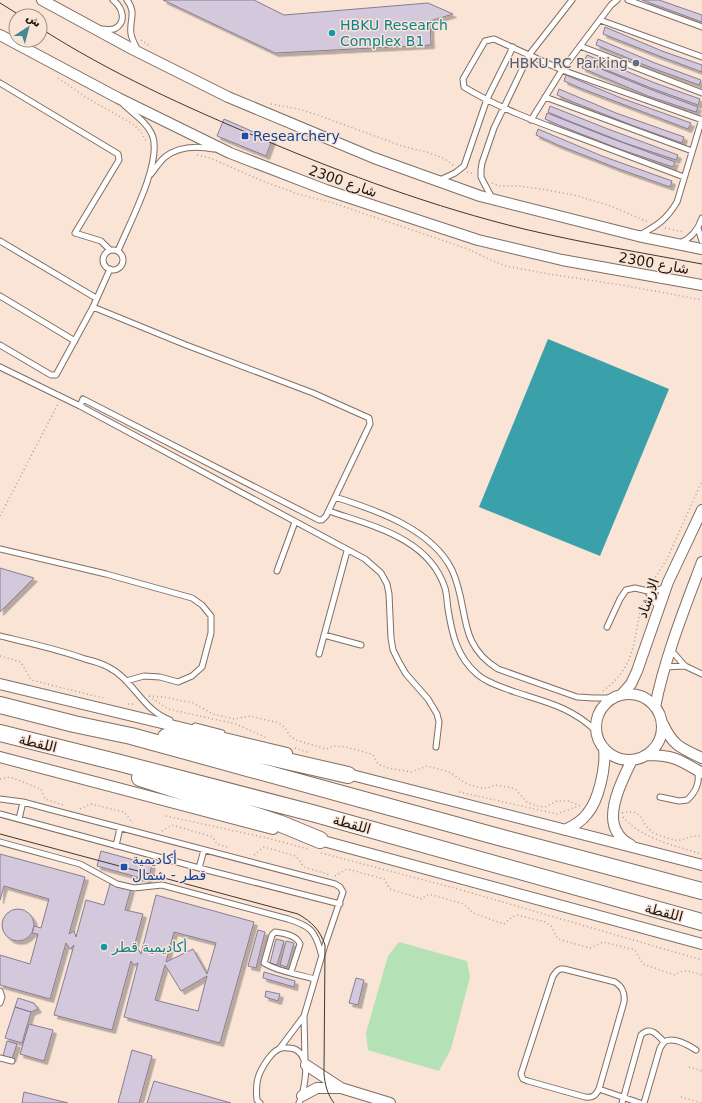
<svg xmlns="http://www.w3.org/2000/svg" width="702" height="1103" viewBox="0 0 702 1103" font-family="'DejaVu Sans',Vazirmatn,sans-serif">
	<defs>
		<filter id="shadow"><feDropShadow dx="3.5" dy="3.5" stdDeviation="0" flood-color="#0004"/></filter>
	</defs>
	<rect width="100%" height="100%" fill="#f9e4d6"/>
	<!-- green -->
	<path fill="#b4e1b6" d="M399 942 467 961 470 977 451 1049 439 1071 368 1050 366 1033 388 956Z"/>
	<!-- water -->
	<path fill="#3aa1aa" d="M548 339 669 389 600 556 479 507Z"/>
	<!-- building -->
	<path fill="#d3c8dc" stroke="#887e90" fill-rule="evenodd" filter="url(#shadow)" d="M163 0H254L284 15 428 3 453 14 430 21 431 45 275 53Z
		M642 0H659L702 15V22Z
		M605 27 662 51 702 65V72L659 56 603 34Z
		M598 39 655 63 701 80 699 85 652 68 596 45Z
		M587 55 655 83 700 99 698 105 651 88 584 61Z
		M584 62 652 90 698 107 696 112 648 96 582 68Z
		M566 75 621 98 691 123 688 129 580 88 564 81Z
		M559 89 616 113 684 137 682 143 634 126 573 102 557 95Z
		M550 106 608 129 678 155 676 160 625 143 564 119 548 112Z
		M547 113 605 136 675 162 673 167 622 150 561 126 545 119Z
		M224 119 272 140 266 156 217 136Z
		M538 129 602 156 672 181 670 187 619 169 558 145 536 135Z
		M0 568 34 578 0 612Z
		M101 851 152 865 148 880 97 866Z
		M0 854 85 877 69 934 74 931 76 937 86 900 104 905 110 884 131 889 125 910 143 914 133 951 138 949 141 954 156 895 254 922 220 1043 124 1017 138 963 134 965 131 961 112 1030 54 1015 74 945 70 949 66 943 50 999 0 985V955L30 964 38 934 32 933 34 926 41 928 49 899 4 886 0 900ZM174 932 216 943 207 974 193 949 166 962ZM165 965 181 991 207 976 198 1011 155 1000Z
		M2 925a16 16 0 1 1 32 0a16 16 0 1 1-32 0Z
		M258 930 265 932 256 968 248 966Z
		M276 939 284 941 277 965 270 963Z
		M286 941 294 943 287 967 280 965Z
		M264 972 295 981 294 987 263 978Z
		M356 978 364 980 358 1005 349 1003Z
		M266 991 280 994 278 1001 265 997Z
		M18 998 34 1003 38 1009 31 1012 15 1007Z
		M15 1007 31 1012 22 1043 5 1038Z
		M29 1024 53 1030 44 1061 20 1054Z
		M7 1041 17 1044 12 1059 3 1056Z
		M132 1050 152 1056 139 1103H118Z
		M154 1081 231 1103H147Z
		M24 1092 68 1103H22Z"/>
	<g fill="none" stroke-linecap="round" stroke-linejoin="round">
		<defs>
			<path id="service" d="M127 0C137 13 129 20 131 34 132 40 136 46 138 51
				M628 0 702 27
				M600 20 702 57
				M101 29C105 29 110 30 114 29 128 22 122 7 113 0
				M580 46 702 93
				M0 83 118 154 119 160 75 233 101 241 110 250
				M545 97 692 151
				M531 120 562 70 611 5 617 0
				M151 174C155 169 160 161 165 157 179 146 198 146 214 149
				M684 177C646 163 608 148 570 134 534 121 497 107 464 87L463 79 485 41 494 39 562 70 702 120
				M440 180 455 173 464 166 487 99 513 47
				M492 198 484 183 481 177V170L482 163 494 128 529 55 572 0
				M698 228 702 241
				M640 235C658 225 666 220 677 202L702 119
				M0 241 96 298
				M680 243C692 238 698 230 702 218
				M103 260a10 10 0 1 1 20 0a10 10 0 1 1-20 0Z
				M118 251C129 224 161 165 153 137 148 123 134 114 124 105
				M0 296 75 341
				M0 345 51 375H56L93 307 110 269
				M0 367 80 406 365 559 381 573 387 584 389 594 391 638 393 650 399 662 406 674 428 699 437 714 439 722 436 747
				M80 406 83 399 319 520H322L326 516 370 424 369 418 313 393 186 345 93 307
				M335 497C376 510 432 529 452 570 470 609 456 643 498 669L577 697 594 698H613
				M329 511C372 526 429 538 445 588 447 595 447 602 448 609 452 634 457 657 477 674 487 683 502 687 515 692 546 702 571 707 596 731
				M0 549 106 574 192 598 202 605 211 616V633L202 667 192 676 178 682 160 677 144 676 126 681
				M277 571 295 522
				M647 591 654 600 658 609
				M607 627 620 599 626 590 635 588 652 592 666 587
				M324 635 361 645
				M0 636C29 643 57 649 85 659 93 661 101 663 108 667 133 679 143 711 170 720
				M670 649 685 666 702 674
				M319 654 347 551
				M664 667 685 666
				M195 726 222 733
				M660 797 679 801 687 800C695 793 701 782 697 771
				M0 799 23 802 49 809 335 884 340 887 343 892 325 945 304 1016 305 1060
				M0 814 199 868 340 904
				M19 819 23 802
				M0 842 80 864 117 884 134 888 162 885 288 919C310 926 315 930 321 953
				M116 846 120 828
				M199 868 204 850
				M560 969H564L615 982C623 987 625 993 624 1002L599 1089C595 1096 593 1098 585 1097L528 1081 523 1079 521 1074 553 976 557 971Z
				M291 972 300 944C297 935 283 933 275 932L272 935 264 963C278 972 298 974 314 979
				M0 991 2 997 0 1003
				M280 1048 304 1016
				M0 1058 12 1061
				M599 1089 640 1103
				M260 1103 257 1100C255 1082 258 1073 268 1059 271 1055 274 1051 279 1049 282 1047 285 1048 288 1048 305 1048 307 1067 305 1079 304 1087 303 1096 299 1103
				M622 1103 641 1035C650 1026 657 1034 664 1042
				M644 1103 660 1048 664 1042C673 1036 688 1045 696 1050"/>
			<path id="minor" d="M42 0 134 50 228 97 374 158 480 196 638 236 702 249
				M0 35 118 98 230 153 326 190 478 240 562 260 702 285
				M0 684 287 753
				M622 694 631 684 637 671 668 582 702 510
				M596 727a33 33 0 1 1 66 0a33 33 0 1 1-66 0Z
				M655 707C665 657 684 610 702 562
				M663 724C673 746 681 748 702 758
				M647 755C674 755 680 760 702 773
				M0 757 273 829
				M344 773 702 865
				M565 830C573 826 581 822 587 814 599 800 606 767 604 749
				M316 839 702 944
				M631 845C625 842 620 838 617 832 605 813 623 778 632 760
				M306 1065 341 1088 390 1103
				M302 1096 317 1088H341"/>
			<path id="primary" d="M0 705 74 724 131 736 506 839 702 891
				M0 733 120 763 312 813 702 922
				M166 737 243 751 348 775
				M140 778 279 823 320 840"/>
		</defs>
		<!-- service casing -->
		<use href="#service" stroke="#816e62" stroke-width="7"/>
		<!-- minor casing -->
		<use href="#minor" stroke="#816e62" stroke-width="12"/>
		<!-- primary casing -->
		<use href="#primary" stroke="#816e62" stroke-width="18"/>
		<!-- path -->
		<path stroke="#b1a095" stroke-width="1.5" stroke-dasharray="1 3" stroke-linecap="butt" d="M141 40 151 47
			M58 78 87 98 133 124 141 132 146 141
			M271 104 298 109 315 114 402 146 430 153 445 159 454 166
			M197 155 210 158 260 180 298 194 333 203 468 249 493 261 506 266 549 274 628 286 702 300
			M467 172 474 174
			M492 183 499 186H519L541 189 574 195 608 205 648 222
			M665 228 684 232
			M0 516 59 402
			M651 584 667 559 702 481
			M0 656 21 662 31 680 103 698
			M603 691C608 687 613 683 617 678 638 656 634 626 644 599
			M149 696 168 709 236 724 267 738
			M149 696 163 697 193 703 213 714 234 719 250 716 279 723 285 728 290 736 296 740 326 749 334 746 346 747 368 753 373 755 378 764 388 768 411 772 427 766 449 772 467 784 481 788H488L495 785 507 787 515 789 527 802 537 806 545 807 557 801H568L579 805
			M128 704H132L135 703
			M295 748 310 753
			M0 779 10 777 41 789 45 799 63 805
			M459 792 557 814 581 805
			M80 809 91 804 124 812 133 823
			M622 813C644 808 639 821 651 831 656 835 668 838 674 840 685 842 690 833 702 837
			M166 816 267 838 308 849
			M623 817C642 839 676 846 702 854
			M162 831 172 825 213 837 217 844 230 848
			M321 853 458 889 702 960
			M254 855 264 847 296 856 304 867 330 875
			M335 876 347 869 384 879 390 889 422 899 426 895H432L464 904 473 913 504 924 512 917 517 915 545 922 551 926 558 939 590 948 603 942 635 950 643 964 675 975C685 968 691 972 702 975
			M689 1067 702 1071
			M681 1097 702 1103"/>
		<!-- service -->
		<use href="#service" stroke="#fff" stroke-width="5"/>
		<!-- minor -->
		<use href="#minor" stroke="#fff" stroke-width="10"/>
		<!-- primary -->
		<use href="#primary" stroke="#fff" stroke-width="16"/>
		<!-- tram -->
		<path stroke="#413831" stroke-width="1" d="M0 3 21 16
			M40 28C110 73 186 107 262 139 347 175 434 207 524 229 583 243 643 253 702 264
			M0 834 298 914C312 922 320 930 325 945L324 1074C325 1084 327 1094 334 1103"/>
	</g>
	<!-- markers -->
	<g fill="#0f9aa8" stroke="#f9e4d6" stroke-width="1.5">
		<circle cx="332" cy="33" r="4"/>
		<circle cx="104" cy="947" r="4"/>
	</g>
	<circle fill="#5c6f8a" stroke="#f9e4d6" stroke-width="1.5" cx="636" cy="63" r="4"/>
	<g fill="#1a4fb4" stroke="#f9e4d6" stroke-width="1.5">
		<rect x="241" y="132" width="8" height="8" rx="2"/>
		<rect x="120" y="863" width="8" height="8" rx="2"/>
	</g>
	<g text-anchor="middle" stroke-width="3" stroke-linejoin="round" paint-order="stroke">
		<!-- culture labels -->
		<g font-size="14" fill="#0d838f" stroke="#f9e4d6" text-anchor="start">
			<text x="340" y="30">HBKU Research<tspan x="340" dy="16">Complex B1</tspan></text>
			<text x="112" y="952">أكاديمية قطر</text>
		</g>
		<!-- service labels -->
		<g font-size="14" fill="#4e5e75" stroke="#f9e4d6" text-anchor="end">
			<text x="628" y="68">HBKU RC Parking</text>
		</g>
		<!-- transit labels -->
		<g font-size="14" fill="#164399" stroke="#f9e4d6" text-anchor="start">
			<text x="253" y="141">Researchery</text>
			<text x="132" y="864">أكاديمية<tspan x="132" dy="16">قطر - شمال</tspan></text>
		</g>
		<!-- street labels -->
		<g font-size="14" fill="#1c1510" stroke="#f9e4d6">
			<text transform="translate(343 181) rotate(19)" y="5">شارع 2300</text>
			<text transform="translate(654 263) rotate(10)" y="5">شارع 2300</text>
			<text transform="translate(648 598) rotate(-71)" y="5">الارشاد</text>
			<text transform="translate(38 743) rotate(14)" y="5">اللقطة</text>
			<text transform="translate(352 824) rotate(16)" y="5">اللقطة</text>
			<text transform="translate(664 912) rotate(15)" y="5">اللقطة</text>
		</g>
	</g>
	<!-- north arrow -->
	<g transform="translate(28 28) rotate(36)"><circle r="19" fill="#f9e4d6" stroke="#a19187"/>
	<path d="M0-3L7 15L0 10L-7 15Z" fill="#448b93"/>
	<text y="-6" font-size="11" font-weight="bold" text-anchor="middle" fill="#1c1510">ش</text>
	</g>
</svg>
